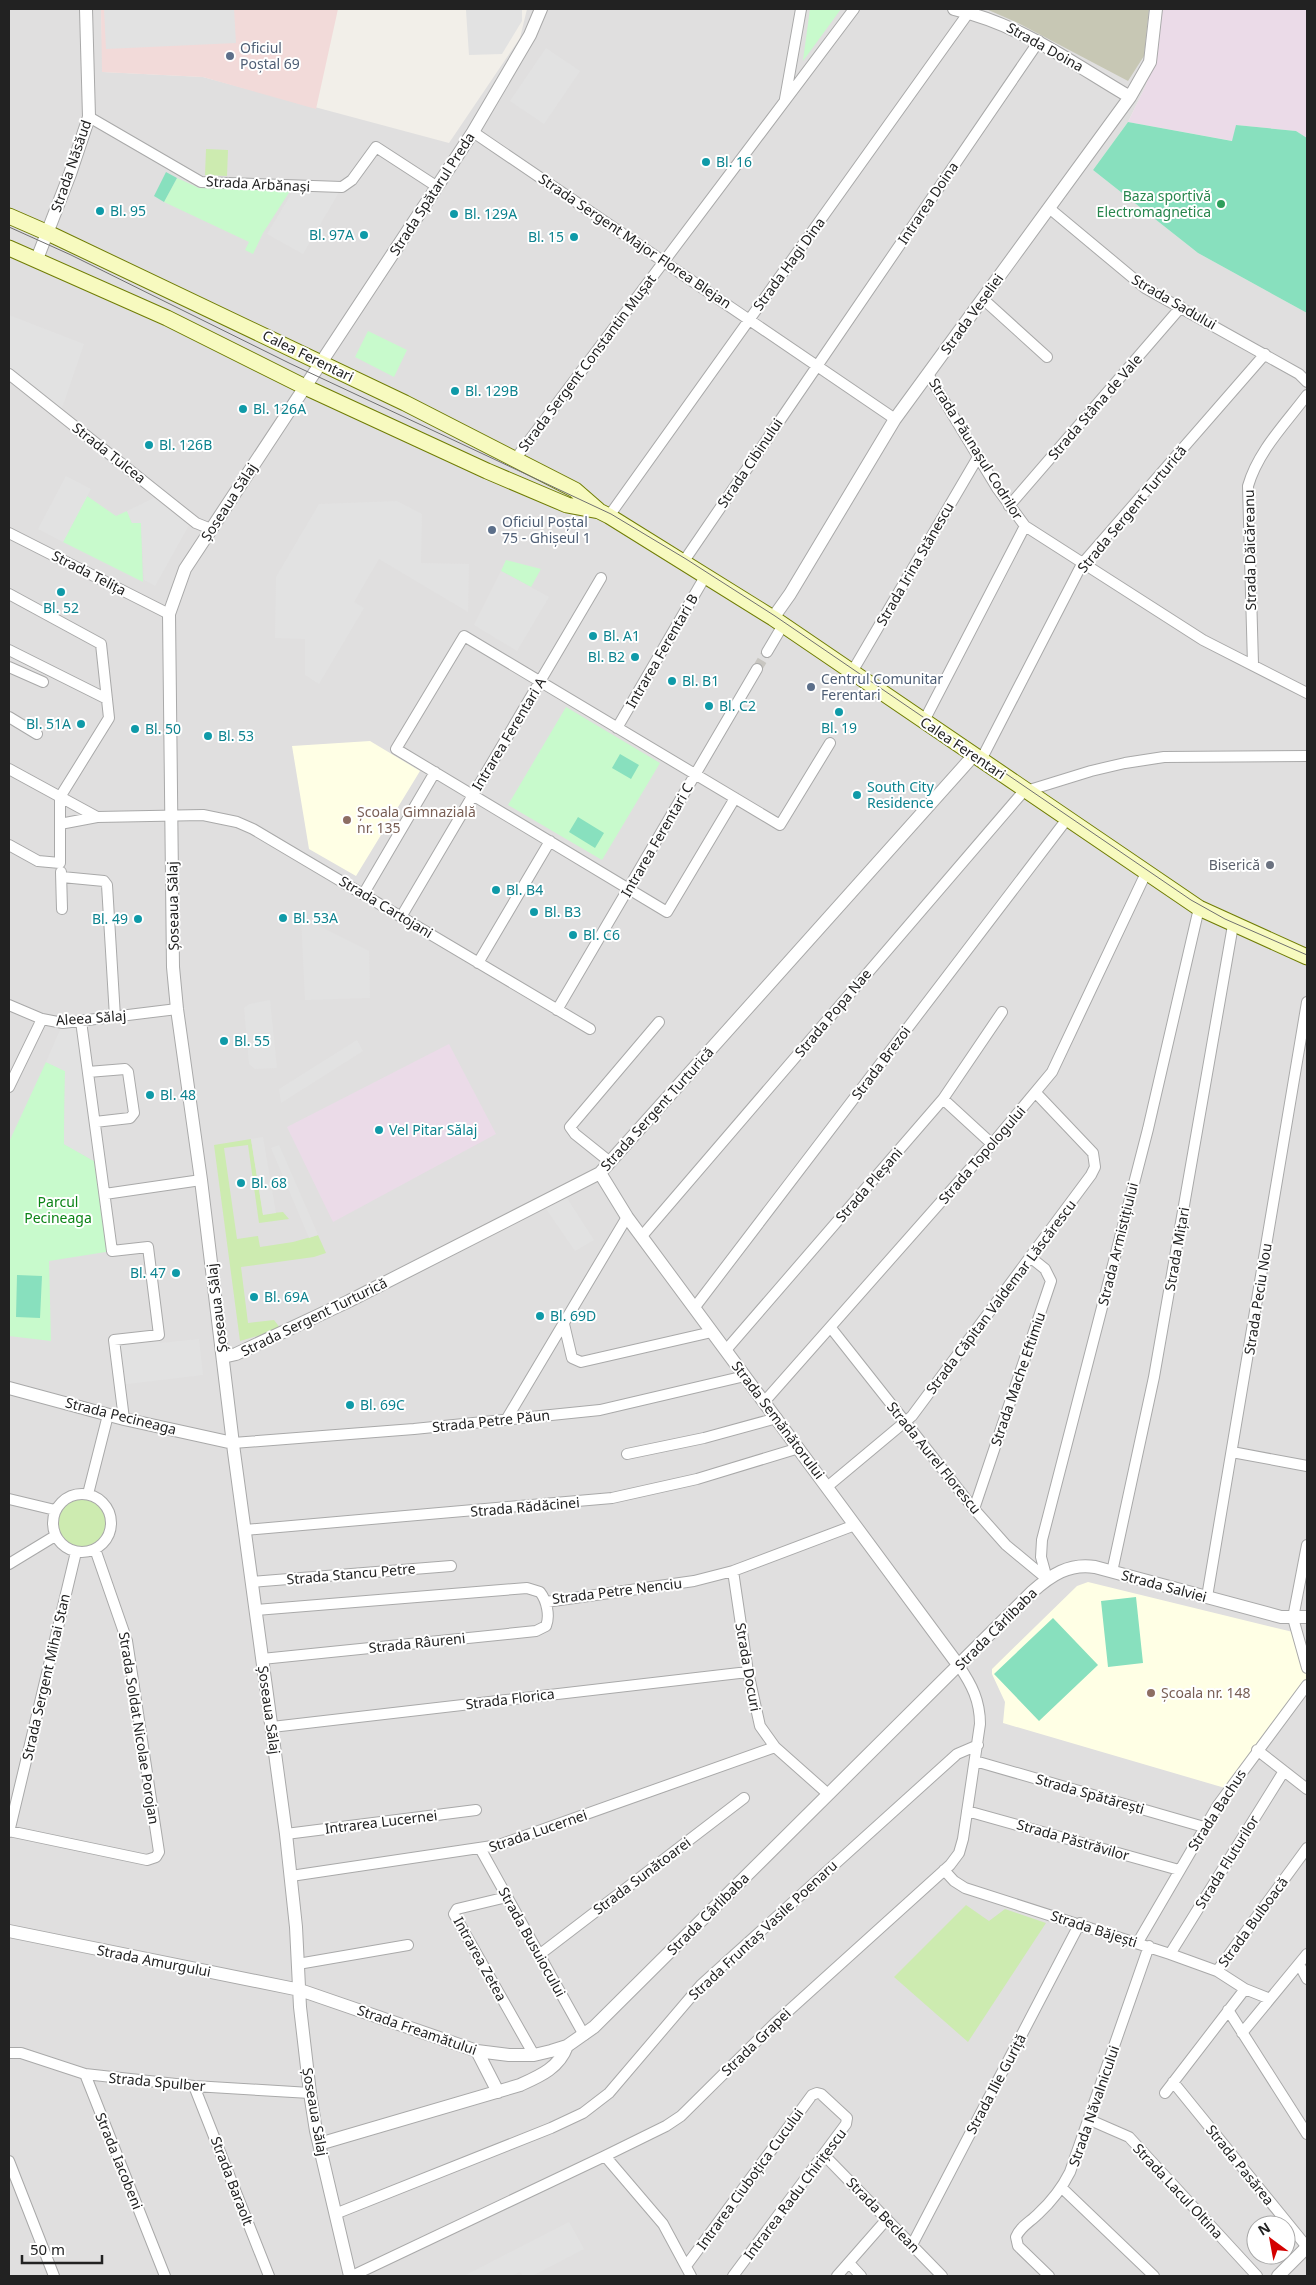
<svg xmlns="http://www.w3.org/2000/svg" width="1316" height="2285" viewBox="0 0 1316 2285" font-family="'Noto Sans',sans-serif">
	<rect width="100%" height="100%" fill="#f2efe9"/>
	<!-- residential -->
	<path fill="#e0dfdf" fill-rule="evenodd" d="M9 9H101L103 72 203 77 449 143 520 38 527 9H1157L1146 85 1128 122 1093 170 1198 253 1307 313V2276H9ZM1256 2225H1286V2255H1256Z"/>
	<!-- commercial -->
	<path fill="#f2dad9" d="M101 9H338L316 109 203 77 102 72Z"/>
	<!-- industrial -->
	<path fill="#ebdbe8" d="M1157 9H1307V138L1296 131 1236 125 1233 141 1128 122 1146 85Z
		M449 1044 496 1134 333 1222 287 1127Z"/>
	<!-- education -->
	<path fill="#ffffe5" d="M370 741 420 771 356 876 309 849 292 746Z
		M1088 1582 1293 1632 1307 1677V1685L1225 1788 1003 1723 1005 1702 992 1674V1669L1077 1586Z"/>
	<!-- construction -->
	<path fill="#c7c7b4" d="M986 9H1149L1144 56 1128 81 1018 23Z"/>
	<!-- grass -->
	<path fill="#cdebb0" d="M206 149 228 150 227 176 205 175Z
		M251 1139 263 1214 283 1212 289 1219 259 1223 248 1145 224 1148 237 1239 258 1236 260 1247 293 1242 318 1235 326 1253 314 1257 241 1267 248 1323 274 1320 281 1329 240 1341 214 1145Z
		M55 1523a27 27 0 1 1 54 0a27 27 0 1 1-54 0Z
		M966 1905 989 1921 1005 1909 1046 1923 968 2042 894 1977Z"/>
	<!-- park -->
	<path fill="#c8facc" d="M810 9H841L803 61V60Z
		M177 178 199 188 290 191 263 233 253 254 245 250 249 242 164 202Z
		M368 331 407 350 394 377 355 357Z
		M87 496 116 516 127 511 132 523 141 522 143 582 63 542Z
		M506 560 541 569 531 587 501 571Z
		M566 707 660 763 602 860 508 805Z
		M46 1062 65 1071 64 1144 101 1165 112 1251 49 1261 51 1341 9 1336V1142Z"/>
	<!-- pitch -->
	<path fill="#88e0be" d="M1128 122 1232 141 1236 125 1296 131 1307 138V313L1198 253 1093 170Z
		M166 172 177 178 164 202 154 196Z
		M620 754 639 765 631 779 612 768Z
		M578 817 604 833 595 848 569 832Z
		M17 1275 42 1276 40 1318 16 1317Z
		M1136 1597 1143 1663 1108 1667 1101 1601Z
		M1053 1618 1098 1665 1039 1721 994 1674Z"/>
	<!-- parking -->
	<path fill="#e2e2e2" d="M104 9H234L236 43 106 49Z
		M476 9H522V21L502 54 469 55 466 10Z
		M546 48 580 71 544 124 510 101Z
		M296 186 342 187 303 254 267 234Z
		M9 315 84 344 60 414 9 374Z
		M66 476 91 489 63 542 38 529Z
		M154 498 189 525 155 586 144 580 141 523H132L127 511Z
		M397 501 422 514 421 563 469 564 468 612 379 559 354 602 364 608 319 684 305 675V639L275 638 276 577 319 504Z
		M501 571 549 597 517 651 474 625Z
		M301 917 369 951 370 998 305 1000Z
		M270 1000 277 1068 255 1069 249 1064 244 1008 249 1004Z
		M81 1021 101 1165 64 1144 65 1071 46 1062 63 1023Z
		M357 1040 363 1051 281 1103 279 1089Z
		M263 1137 276 1213 263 1215 251 1139Z
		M279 1145 310 1216 318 1235 309 1238 271 1148Z
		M563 1192 594 1240 575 1251 542 1203Z
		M159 1335 160 1343 199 1339 203 1375 119 1385 114 1340Z
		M569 2222 584 2249 532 2276H523L520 2272 511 2276H464Z"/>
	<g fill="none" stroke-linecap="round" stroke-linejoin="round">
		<!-- minor-tunnel -->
		<path stroke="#c8c6c1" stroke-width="10" stroke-dasharray="10 5" stroke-linecap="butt" d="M757 669 767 652"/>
		<defs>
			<path id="minor" d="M785 99 801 9
				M89 117 201 182 342 187 352 180 376 147 436 186
				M473 132 895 419
				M1049 208 1145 288 1299 374 1307 382
				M983 299 1047 357
				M9 374 196 523 211 529
				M928 374 997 488 1025 526 1203 640 1307 693
				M516 458 854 9
				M1009 506 1181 307
				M609 516 969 12
				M9 533 169 614
				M684 561 1039 41
				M9 594 101 644 109 718 60 797V863L38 861 9 845
				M9 650 107 699
				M767 652 783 625
				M1253 664 1248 486C1258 451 1286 423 1307 395
				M9 667 43 682
				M852 672 978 457
				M9 717 37 734
				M924 721 1025 526
				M617 728 706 575
				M981 760 1082 564 1265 354
				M9 769 97 817 203 815 237 822 253 829 590 1029
				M735 798 667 912 396 749 464 636 780 825 830 743
				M60 824 97 817
				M61 872 62 909
				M62 877 104 881 107 885 115 1017
				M364 893 435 772
				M401 917 601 578
				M478 963 550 841
				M9 1005 42 1019 63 1023 177 1009
				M557 1010 757 669
				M81 1021 112 1251 148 1247 159 1335 114 1340 124 1419
				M88 1072 125 1069 128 1072 134 1113 130 1118 95 1122
				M9 1087 42 1019
				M943 1099 992 1144
				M610 1162 575 1134 570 1127 659 1022
				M105 1194 201 1180
				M642 1236 1023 792 1091 771 1125 763 1164 757 1307 756
				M695 1307 1067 819
				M564 1324 572 1358 581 1362 712 1332
				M831 1328 974 1509 1006 1545 1047 1579
				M726 1350 943 1099 1002 1012
				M765 1401 992 1144 1052 1072 1146 873
				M506 1420 627 1217
				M233 1443 414 1429 600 1410 745 1376
				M1232 1452 1307 1466
				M627 1454 704 1438 777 1418
				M827 1487 912 1416 1091 1175 1095 1167 1093 1153 1036 1093
				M53 1523a29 29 0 1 1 58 0a29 29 0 1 1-58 0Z
				M88 1494 108 1415
				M9 1499 55 1510
				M974 1509 1051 1281 1045 1269 1030 1257
				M245 1530 612 1498 697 1479 799 1448
				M1307 1545 1293 1618 1307 1668
				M9 1564 55 1536
				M733 1571 748 1672 760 1726 775 1747 828 1794
				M1112 1572 1154 1377 1233 925
				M1047 1579 1041 1557 1042 1540 1148 1129 1199 908
				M252 1582 451 1566
				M1207 1597 1307 1002
				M546 1602 694 1581 733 1571 855 1525
				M256 1610 527 1588 540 1592C547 1601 550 1616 546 1626L536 1631 262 1659
				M272 1727 748 1672
				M1257 1750 1307 1789
				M975 1761 1204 1827
				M967 1811 1179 1870
				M9 1831 147 1860 156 1857 159 1852 127 1641 95 1549
				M9 1832 76 1552
				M286 1834 476 1810
				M481 1850 584 2035
				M944 1870 954 1881 965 1888 1170 1954 1217 1971 1245 1989 1270 1999
				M291 1876 499 1845 775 1747
				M507 1897 457 1909 454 1914 534 2055
				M1138 1942 1218 1805 1307 1685
				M1170 1954 1284 1771
				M539 1955 744 1798
				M298 1964 408 1945
				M1299 1964 1307 1979
				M1217 1971 1307 1848
				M1228 2010 1307 2134
				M1242 2033 1307 1954
				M9 2053H21L85 2074 194 2086 310 2093
				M85 2074 165 2276
				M1173 2082 1307 2247
				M194 2086 269 2276
				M1165 2093 1245 1989
				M1090 2120 1129 2137 1257 2276
				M824 2155 942 2276
				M605 2156 663 2224 691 2276
				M9 2161 54 2276
				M1062 2188 1154 2276
				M335 2214 551 2128 583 2113 609 2093 701 1985 957 1754 978 1745
				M912 2245 1080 1923
				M849 2263 861 2276
				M686 2266 812 2095 817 2093 821 2094 847 2118 846 2124 733 2276
				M352 2276 605 2156 666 2126 681 2116 774 2024 950 1865 959 1853 963 1839 980 1724C980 1701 972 1685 959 1666
				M837 2276 887 2219
				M1049 2276 1018 2246 1016 2237C1020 2227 1030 2222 1038 2214 1051 2202 1062 2188 1070 2172L1149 1946"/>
			<path id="tertiary" d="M954 9C1024 26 1070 62 1130 97
				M37 259 70 174 89 117 86 9
				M773 618 790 594 895 419 1130 97 1150 62 1156 9
				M600 1173 627 1217 959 1666
				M223 1357 236 1354 349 1301 600 1173 974 755
				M9 1388 124 1419 233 1443
				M9 1931 300 1990 477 2051 509 2055H534L551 2051 567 2046 594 2027 1032 1592C1051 1575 1069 1563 1095 1567L1281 1617H1307
				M477 2051 498 2092
				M319 2144 520 2085C540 2076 559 2068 567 2046
				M350 2276 316 2131 310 2093 300 2007 296 1927 286 1834 234 1452 201 1180 177 1009 173 967 169 614 185 569 473 132 530 35 541 9
				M1278 2276 1307 2247"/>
			<path id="secondary" d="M9 216 48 233 405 403 575 490 598 510
				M9 248 167 318 305 387 487 471 567 505 599 511 609 516 773 618 1199 908 1307 957"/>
		</defs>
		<!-- minor casing -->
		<use href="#minor" stroke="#a9a9a9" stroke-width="12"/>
		<!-- tertiary casing -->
		<use href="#tertiary" stroke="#a9a9a9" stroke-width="14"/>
		<!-- secondary casing -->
		<use href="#secondary" stroke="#707d05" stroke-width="17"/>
		<!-- minor -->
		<use href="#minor" stroke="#fff" stroke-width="10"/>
		<!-- tertiary -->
		<use href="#tertiary" stroke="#fff" stroke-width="12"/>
		<!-- secondary -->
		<use href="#secondary" stroke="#f7fabf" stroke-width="15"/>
		<!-- tram -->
		<path stroke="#707070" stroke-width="1" d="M9 227 71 255 289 363 611 514 686 559 775 616 1191 900 1225 919 1307 955"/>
	</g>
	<!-- markers -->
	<g fill="#5c6f8a" stroke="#fff" stroke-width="2">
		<circle cx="230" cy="56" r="5"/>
		<circle cx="492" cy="530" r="5"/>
		<circle cx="811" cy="687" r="5"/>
	</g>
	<g fill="#0f9aa8" stroke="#fff" stroke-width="2">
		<circle cx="706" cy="162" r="5"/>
		<circle cx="100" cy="211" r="5"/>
		<circle cx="454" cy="214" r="5"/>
		<circle cx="364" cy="235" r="5"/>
		<circle cx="574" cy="237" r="5"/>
		<circle cx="455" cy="391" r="5"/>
		<circle cx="243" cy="409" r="5"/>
		<circle cx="149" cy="445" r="5"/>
		<circle cx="61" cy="592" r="5"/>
		<circle cx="593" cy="636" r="5"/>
		<circle cx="635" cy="657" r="5"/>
		<circle cx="672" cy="681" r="5"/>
		<circle cx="709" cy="706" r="5"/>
		<circle cx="839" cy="712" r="5"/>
		<circle cx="81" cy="724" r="5"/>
		<circle cx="135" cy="729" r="5"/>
		<circle cx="208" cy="736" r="5"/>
		<circle cx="857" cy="795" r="5"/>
		<circle cx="496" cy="890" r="5"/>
		<circle cx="534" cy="912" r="5"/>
		<circle cx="283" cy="918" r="5"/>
		<circle cx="138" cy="919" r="5"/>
		<circle cx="573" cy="935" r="5"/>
		<circle cx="224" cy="1041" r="5"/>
		<circle cx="150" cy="1095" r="5"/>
		<circle cx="379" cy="1130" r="5"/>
		<circle cx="241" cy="1183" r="5"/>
		<circle cx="176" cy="1273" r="5"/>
		<circle cx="254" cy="1297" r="5"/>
		<circle cx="540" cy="1316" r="5"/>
		<circle cx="350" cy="1405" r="5"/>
	</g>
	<circle fill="#2e9e5b" stroke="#fff" stroke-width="2" cx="1221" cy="204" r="5"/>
	<g fill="#8d6e63" stroke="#fff" stroke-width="2">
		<circle cx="347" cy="820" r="5"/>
		<circle cx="1151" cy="1693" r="5"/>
	</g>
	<circle fill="#6b7280" stroke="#fff" stroke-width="2" cx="1270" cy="865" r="5"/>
	<g text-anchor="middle" stroke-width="4" stroke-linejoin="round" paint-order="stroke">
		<!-- street labels -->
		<g font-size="14" fill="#222" stroke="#fff">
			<text transform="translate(1045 47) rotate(29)" y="5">Strada Doina</text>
			<text transform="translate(71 166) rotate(-71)" y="5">Strada Năsăud</text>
			<text transform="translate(258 184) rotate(3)" y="5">Strada Arbănași</text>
			<text transform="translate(432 194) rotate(-57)" y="5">Strada Spătarul Preda</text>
			<text transform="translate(928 203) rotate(-56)" y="5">Intrarea Doina</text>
			<text transform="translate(635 241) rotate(34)" y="5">Strada Sergent Major Florea Blejan</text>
			<text transform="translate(789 264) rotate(-54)" y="5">Strada Hagi Dina</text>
			<text transform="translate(1174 302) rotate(30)" y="5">Strada Sadului</text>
			<text transform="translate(972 314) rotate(-54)" y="5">Strada Veseliei</text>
			<text transform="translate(308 356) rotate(26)" y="5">Calea Ferentari</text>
			<text transform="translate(587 363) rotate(-53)" y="5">Strada Sergent Constantin Mușat</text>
			<text transform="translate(1095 407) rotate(-49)" y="5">Strada Stâna de Vale</text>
			<text transform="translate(976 449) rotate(58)" y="5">Strada Păunașul Codrilor</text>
			<text transform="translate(109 453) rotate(38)" y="5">Strada Tulcea</text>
			<text transform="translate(750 463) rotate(-56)" y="5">Strada Cibinului</text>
			<text transform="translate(229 502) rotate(-57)" y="5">Șoseaua Sălaj</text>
			<text transform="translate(1132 509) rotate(-50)" y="5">Strada Sergent Turturică</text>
			<text transform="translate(1250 550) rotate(-91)" y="5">Strada Dăicăreanu</text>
			<text transform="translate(915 564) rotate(-60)" y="5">Strada Irina Stănescu</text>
			<text transform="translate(89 573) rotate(27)" y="5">Strada Telița</text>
			<text transform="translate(662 651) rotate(-60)" y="5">Intrarea Ferentari B</text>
			<text transform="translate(509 734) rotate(-59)" y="5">Intrarea Ferentari A</text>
			<text transform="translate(963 748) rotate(34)" y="5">Calea Ferentari</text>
			<text transform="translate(657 840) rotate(-60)" y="5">Intrarea Ferentari C</text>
			<text transform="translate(173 906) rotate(-91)" y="5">Șoseaua Sălaj</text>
			<text transform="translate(386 907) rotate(31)" y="5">Strada Cartojani</text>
			<text transform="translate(833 1013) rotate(-50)" y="5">Strada Popa Nae</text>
			<text transform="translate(91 1018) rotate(-4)" y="5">Aleea Sălaj</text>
			<text transform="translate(881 1063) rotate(-53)" y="5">Strada Brezoi</text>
			<text transform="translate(657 1109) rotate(-48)" y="5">Strada Sergent Turturică</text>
			<text transform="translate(982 1155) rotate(-49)" y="5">Strada Topologului</text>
			<text transform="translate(869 1185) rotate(-49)" y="5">Strada Pleșani</text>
			<text transform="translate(1118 1244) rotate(-76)" y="5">Strada Armistițiului</text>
			<text transform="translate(1177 1249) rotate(-80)" y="5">Strada Mițari</text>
			<text transform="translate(1001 1297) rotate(-53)" y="5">Strada Căpitan Valdemar Lăscărescu</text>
			<text transform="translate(1258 1299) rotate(-81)" y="5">Strada Peciu Nou</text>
			<text transform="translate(217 1308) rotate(-97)" y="5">Șoseaua Sălaj</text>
			<text transform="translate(314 1317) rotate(-26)" y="5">Strada Sergent Turturică</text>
			<text transform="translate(1018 1379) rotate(-71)" y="5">Strada Mache Eftimiu</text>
			<text transform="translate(121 1416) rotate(14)" y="5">Strada Pecineaga</text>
			<text transform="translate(778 1420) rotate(53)" y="5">Strada Semănătorului</text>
			<text transform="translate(491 1421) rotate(-6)" y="5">Strada Petre Păun</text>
			<text transform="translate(934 1458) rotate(51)" y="5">Strada Aurel Florescu</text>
			<text transform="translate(525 1507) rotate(-5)" y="5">Strada Rădăcinei</text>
			<text transform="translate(351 1574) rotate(-5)" y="5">Strada Stancu Petre</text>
			<text transform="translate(1164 1586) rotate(15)" y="5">Strada Salviei</text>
			<text transform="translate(617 1591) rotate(-7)" y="5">Strada Petre Nenciu</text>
			<text transform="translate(996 1629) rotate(-45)" y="5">Strada Cârlibaba</text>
			<text transform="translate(417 1643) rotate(-6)" y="5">Strada Râureni</text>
			<text transform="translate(748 1667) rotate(80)" y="5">Strada Docuri</text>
			<text transform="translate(46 1677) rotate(-77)" y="5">Strada Sergent Mihai Stan</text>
			<text transform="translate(510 1699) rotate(-7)" y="5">Strada Florica</text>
			<text transform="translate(269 1710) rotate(82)" y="5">Șoseaua Sălaj</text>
			<text transform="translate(139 1728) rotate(81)" y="5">Strada Soldat Nicolae Porojan</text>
			<text transform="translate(1090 1794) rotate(16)" y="5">Strada Spătărești</text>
			<text transform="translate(1217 1810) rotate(-57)" y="5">Strada Bachus</text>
			<text transform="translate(381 1822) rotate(-7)" y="5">Intrarea Lucernei</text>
			<text transform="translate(538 1831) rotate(-19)" y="5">Strada Lucernei</text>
			<text transform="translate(1073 1840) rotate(16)" y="5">Strada Păstrăvilor</text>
			<text transform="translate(1227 1862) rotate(-58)" y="5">Strada Fluturilor</text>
			<text transform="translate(642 1876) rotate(-37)" y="5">Strada Sunătoarei</text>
			<text transform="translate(708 1914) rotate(-45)" y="5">Strada Cârlibaba</text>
			<text transform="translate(1253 1922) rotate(-54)" y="5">Strada Bulboacă</text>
			<text transform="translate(1094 1929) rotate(18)" y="5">Strada Băjești</text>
			<text transform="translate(763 1930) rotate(-43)" y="5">Strada Fruntaș Vasile Poenaru</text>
			<text transform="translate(532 1942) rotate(61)" y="5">Strada Busuiocului</text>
			<text transform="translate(480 1959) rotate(61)" y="5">Intrarea Zetea</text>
			<text transform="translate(154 1961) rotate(11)" y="5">Strada Amurgului</text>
			<text transform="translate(417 2030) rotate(19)" y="5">Strada Freamătului</text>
			<text transform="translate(756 2042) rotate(-44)" y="5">Strada Grapei</text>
			<text transform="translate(157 2082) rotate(5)" y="5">Strada Spulber</text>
			<text transform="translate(996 2084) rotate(-62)" y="5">Strada Ilie Guriță</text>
			<text transform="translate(1094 2106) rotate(-71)" y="5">Strada Năvalnicului</text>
			<text transform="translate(315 2112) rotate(80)" y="5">Șoseaua Sălaj</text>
			<text transform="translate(119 2161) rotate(68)" y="5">Strada Iacobeni</text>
			<text transform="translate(1240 2165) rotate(51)" y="5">Strada Pasărea</text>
			<text transform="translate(750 2179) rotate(-54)" y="5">Intrarea Ciuboțica Cucului</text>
			<text transform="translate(232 2181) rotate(69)" y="5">Strada Baraolt</text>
			<text transform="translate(1178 2191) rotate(47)" y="5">Strada Lacul Oltina</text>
			<text transform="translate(795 2194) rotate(-53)" y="5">Intrarea Radu Chirițescu</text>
			<text transform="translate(883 2215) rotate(46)" y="5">Strada Beclean</text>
		</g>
		<!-- service labels -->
		<g font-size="14" fill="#4e5e75" stroke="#fff" text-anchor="start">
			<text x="240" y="53">Oficiul<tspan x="240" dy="16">Poștal 69</tspan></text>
			<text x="502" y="527">Oficiul Poștal<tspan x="502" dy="16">75 - Ghișeul 1</tspan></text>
			<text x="821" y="684">Centrul Comunitar<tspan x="821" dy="16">Ferentari</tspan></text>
		</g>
		<!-- culture labels -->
		<g font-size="14" fill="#0d838f" stroke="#fff" text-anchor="start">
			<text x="716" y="167">Bl. 16</text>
			<text x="110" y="216">Bl. 95</text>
			<text x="464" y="219">Bl. 129A</text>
			<text x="354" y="240" text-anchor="end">Bl. 97A</text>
			<text x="564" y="242" text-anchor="end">Bl. 15</text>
			<text x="465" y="396">Bl. 129B</text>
			<text x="253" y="414">Bl. 126A</text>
			<text x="159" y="450">Bl. 126B</text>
			<text x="61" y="613" text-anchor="middle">Bl. 52</text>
			<text x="603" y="641">Bl. A1</text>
			<text x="625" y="662" text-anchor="end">Bl. B2</text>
			<text x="682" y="686">Bl. B1</text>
			<text x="719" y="711">Bl. C2</text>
			<text x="71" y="729" text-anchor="end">Bl. 51A</text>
			<text x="839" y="733" text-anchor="middle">Bl. 19</text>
			<text x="145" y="734">Bl. 50</text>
			<text x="218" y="741">Bl. 53</text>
			<text x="867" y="792">South City<tspan x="867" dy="16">Residence</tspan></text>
			<text x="506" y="895">Bl. B4</text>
			<text x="544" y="917">Bl. B3</text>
			<text x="293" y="923">Bl. 53A</text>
			<text x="128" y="924" text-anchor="end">Bl. 49</text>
			<text x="583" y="940">Bl. C6</text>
			<text x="234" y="1046">Bl. 55</text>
			<text x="160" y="1100">Bl. 48</text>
			<text x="389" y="1135">Vel Pitar Sălaj</text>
			<text x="251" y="1188">Bl. 68</text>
			<text x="166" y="1278" text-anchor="end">Bl. 47</text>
			<text x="264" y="1302">Bl. 69A</text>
			<text x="550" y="1321">Bl. 69D</text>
			<text x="360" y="1410">Bl. 69C</text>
		</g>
		<!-- leisure labels -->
		<g font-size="14" fill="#27864d" stroke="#fff" text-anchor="end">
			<text x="1211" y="201">Baza sportivă<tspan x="1211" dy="16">Electromagnetica</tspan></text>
		</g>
		<!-- education labels -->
		<g font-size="14" fill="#785e54" stroke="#fff" text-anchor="start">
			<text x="357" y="817">Școala Gimnazială<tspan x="357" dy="16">nr. 135</tspan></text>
			<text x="1161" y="1698">Școala nr. 148</text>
		</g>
		<!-- worship labels -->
		<g font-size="14" fill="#5b616d" stroke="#fff" text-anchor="end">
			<text x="1260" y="870">Biserică</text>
		</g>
		<!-- park labels -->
		<g font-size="14" fill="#0c8416" stroke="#fff">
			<text x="58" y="1207">Parcul<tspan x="58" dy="16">Pecineaga</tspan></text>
		</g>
	</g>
	<!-- border -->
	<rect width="1316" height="2285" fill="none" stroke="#222222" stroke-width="20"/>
	<!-- north arrow -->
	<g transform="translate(1271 2240) rotate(328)"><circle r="24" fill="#ffffff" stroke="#a7a7a7"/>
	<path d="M0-4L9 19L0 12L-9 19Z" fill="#d40000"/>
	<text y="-8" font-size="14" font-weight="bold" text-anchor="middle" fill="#222222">N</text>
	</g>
	<!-- scale -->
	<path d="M22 2255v8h80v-8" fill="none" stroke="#222222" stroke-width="2.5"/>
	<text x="30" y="2255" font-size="15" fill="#222222" stroke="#ffffff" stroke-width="4" paint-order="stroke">50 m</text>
</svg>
